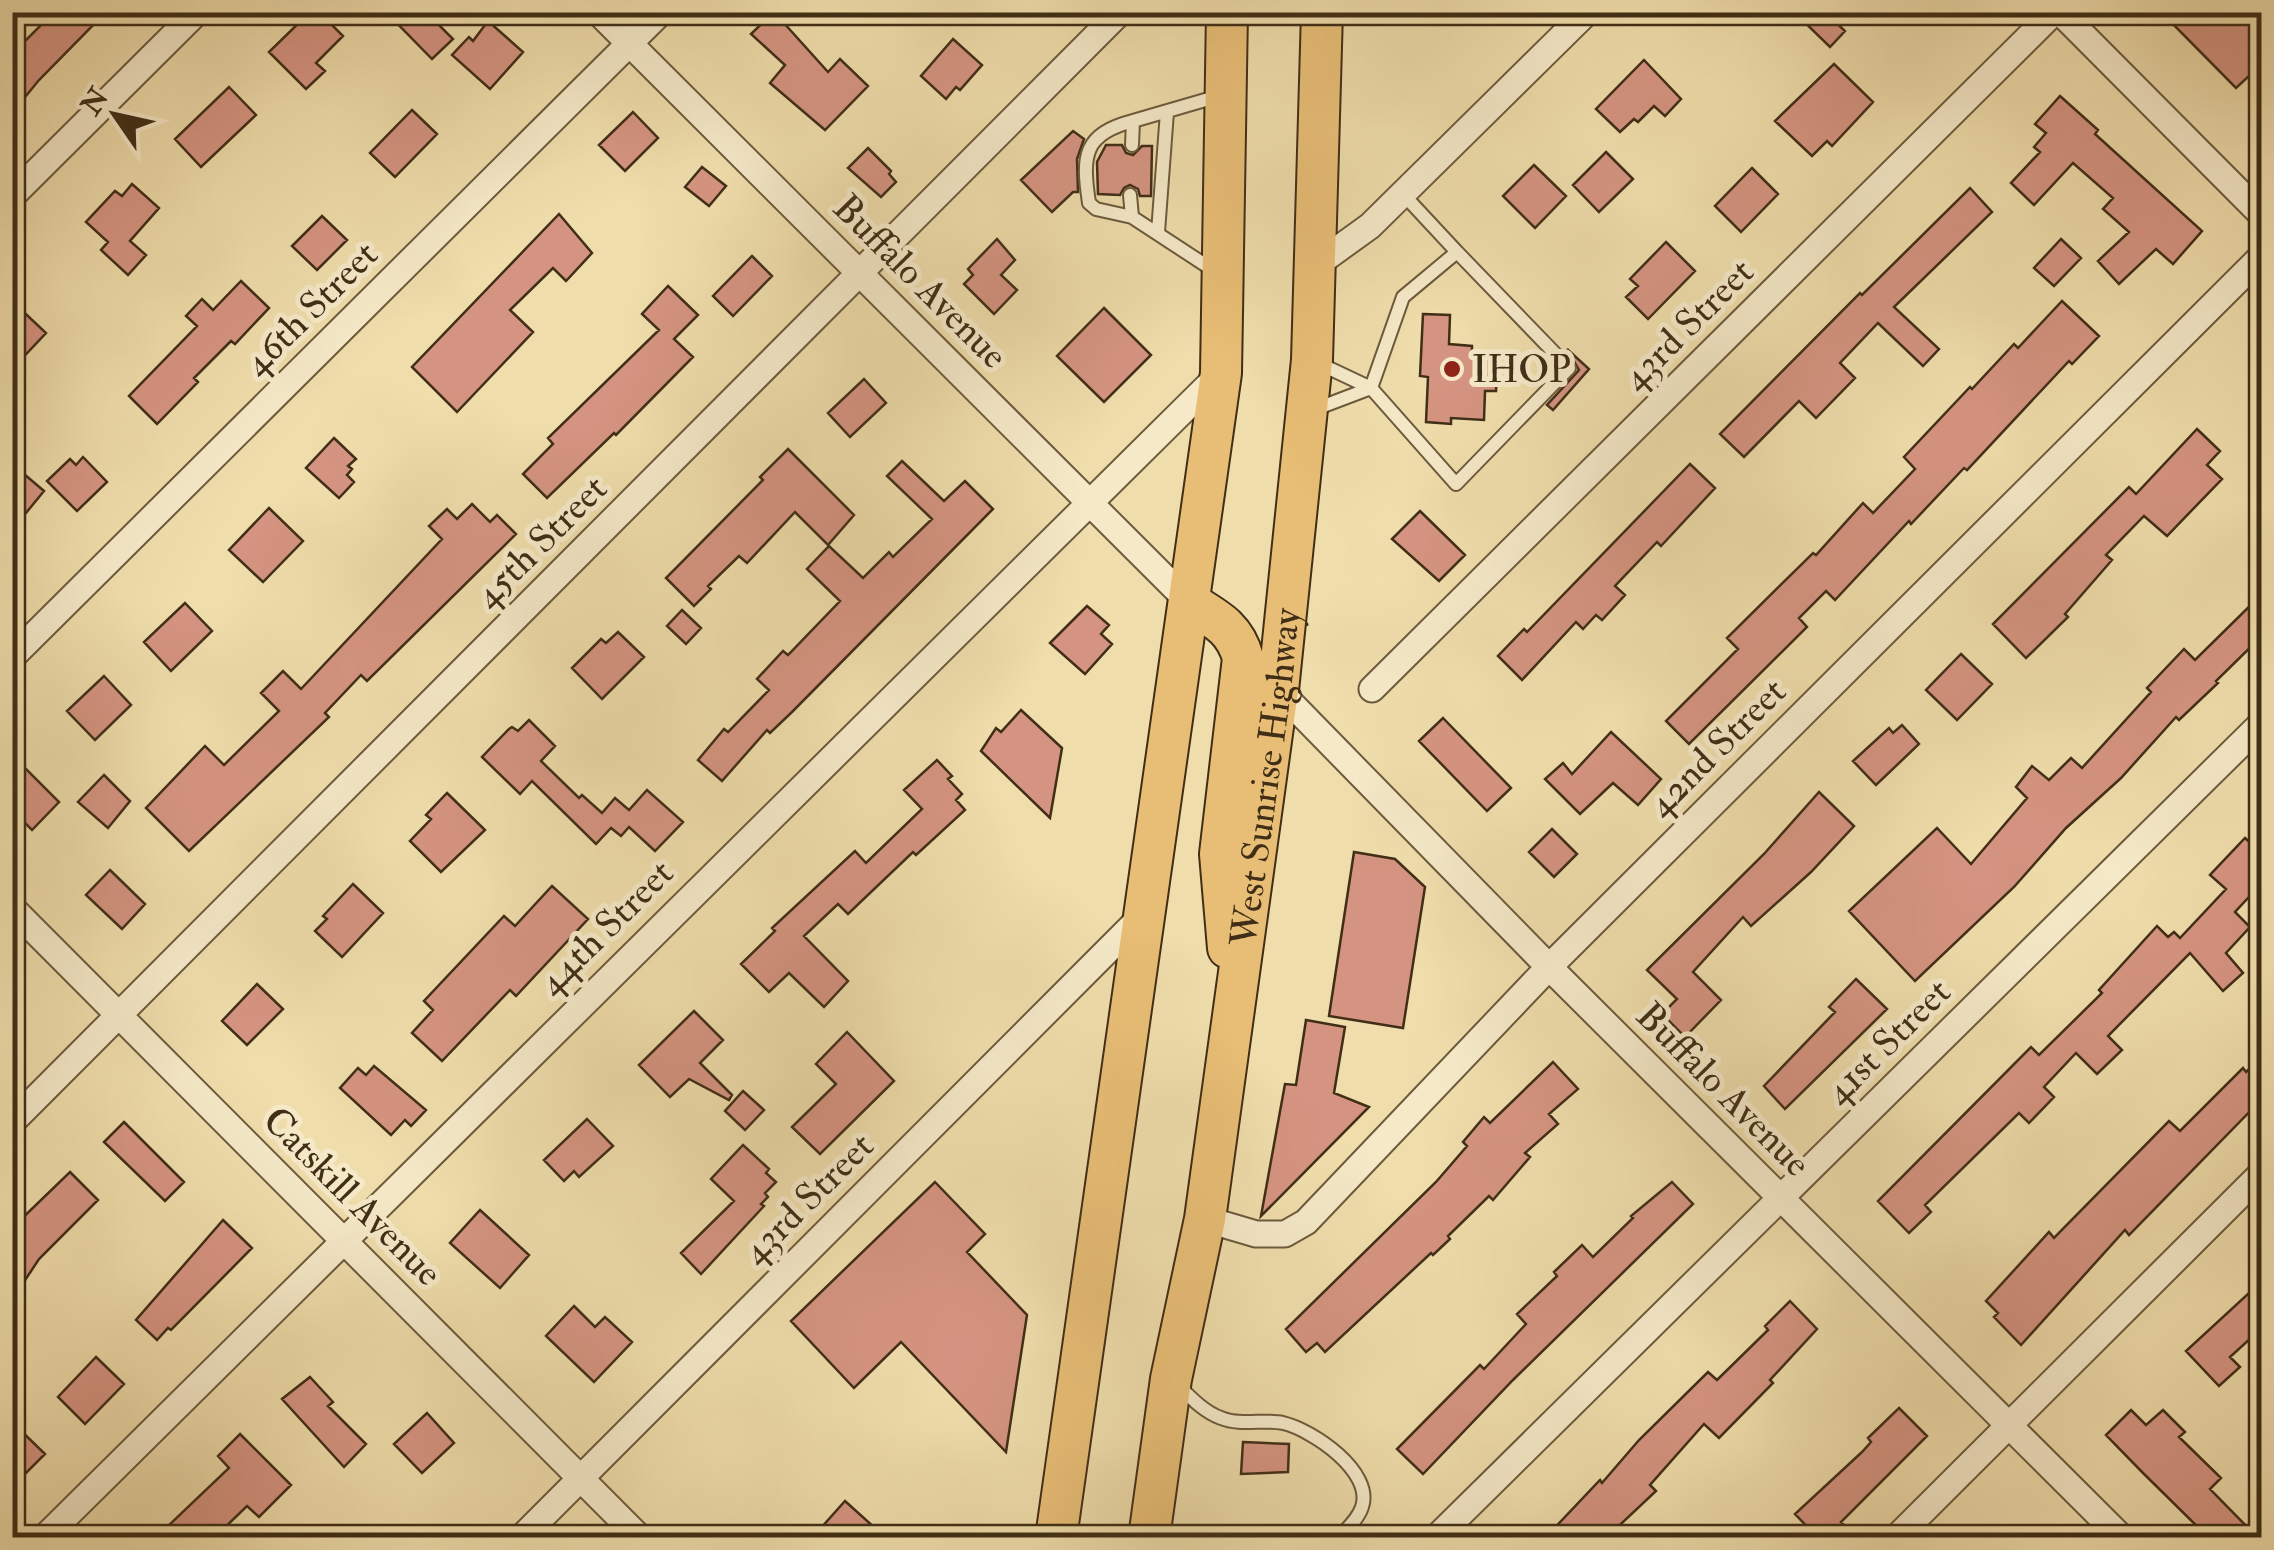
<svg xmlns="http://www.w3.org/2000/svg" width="2274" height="1550" viewBox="0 0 2274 1550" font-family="'IM FELL Double Pica',serif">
	<rect width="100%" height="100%" fill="#efddab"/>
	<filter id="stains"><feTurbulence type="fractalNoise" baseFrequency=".002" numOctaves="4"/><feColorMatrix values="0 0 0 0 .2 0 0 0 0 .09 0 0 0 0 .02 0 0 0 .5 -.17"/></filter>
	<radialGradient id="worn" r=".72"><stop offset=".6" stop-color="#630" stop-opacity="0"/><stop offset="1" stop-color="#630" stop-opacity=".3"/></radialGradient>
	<!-- building -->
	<path fill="#d59481" stroke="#402e17" stroke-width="2.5" d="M54 12H106L39 80 12 113V54Z
		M310 12H319L343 36 316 63 325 71 306 89 269 52Z
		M386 12H426L453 39 432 59Z
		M774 12 828 72 840 59 868 86 825 130 770 83 785 65 751 34Z
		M1794 12H1825L1845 31 1830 47Z
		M2161 12H2249L2262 26V64L2236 88Z
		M488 21 523 52 490 89 452 55 469 37 473 41Z
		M953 39 982 65 960 90 956 87 946 99 921 76Z
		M1644 60 1681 99 1665 116 1654 106 1638 122 1634 119 1620 132 1596 109Z
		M1834 64 1873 102 1832 146 1827 141 1812 156 1775 121Z
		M229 87 256 115 201 167 175 139Z
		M2060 96 2098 130 2095 134 2202 231 2173 264 2156 249 2119 284 2098 261 2129 232 2103 209 2113 198 2073 163 2034 205 2011 183 2040 152 2034 147 2046 133 2035 124Z
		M412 110 437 134 395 177 370 153Z
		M633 112 658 138 625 171 599 145Z
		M1073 131 1084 139 1077 159 1078 192H1073L1052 212 1021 180Z
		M1106 145H1122L1126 153 1133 155 1142 146H1152L1151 196H1140L1138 189 1130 185 1124 188 1120 195 1098 194 1097 162Z
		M868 148 891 171 889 174 896 182 881 197 848 168Z
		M1606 152 1633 179 1599 212 1573 185Z
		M1534 165 1566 196 1535 228 1503 196Z
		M702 167 726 186 709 206 685 187Z
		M1752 168 1778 194 1741 232 1715 206Z
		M132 184 159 208 130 241 146 255 128 275 101 250 108 242 86 222 115 191 122 196Z
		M1970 188 1992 212 1894 307 1939 349 1923 366 1878 323 1840 363 1855 378 1816 418 1799 401 1744 457 1720 434 1860 293 1862 295Z
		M559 214 592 253 566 281 553 268 510 310 533 332 457 412 412 367Z
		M322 216 347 240 317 270 292 246Z
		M997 239 1015 260 1001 275 1017 290 994 314 964 284 973 275 968 269Z
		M2061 239 2081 258 2054 286 2034 268Z
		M1666 242 1695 271 1648 319 1626 297 1638 286 1630 279Z
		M752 256 772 276 733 316 713 296Z
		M241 281 269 308 235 344 231 341 194 378 198 382 157 424 129 396 197 326 186 316 202 299 213 310Z
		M668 286 698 315 674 339 693 357 616 435 614 433 547 498 523 474 553 444 548 438 659 330 642 314Z
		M12 301 46 333 12 369Z
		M2062 301 2099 336 2072 364 2069 361 1967 470 1964 468 1911 524 1909 521 1835 600 1826 591 1799 618 1807 627 1689 744 1666 721 1738 649 1727 638 1813 553 1816 555 1863 503 1873 513 1915 469 1904 457 1970 387 1972 389 2014 344 2018 348Z
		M1104 308 1151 355 1104 402 1057 356Z
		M1423 314 1450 315 1449 344 1472 346V354L1498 355 1496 391H1485L1484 420 1451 418V424L1426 422 1428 377 1420 376Z
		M1567 349 1589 369 1553 410 1547 405 1579 370Z
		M864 379 886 403 850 437 828 413Z
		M2197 429 2220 451 2207 465 2222 479 2167 536 2144 516 2106 555 2112 560 2065 614 2068 617 2026 658 1993 624 2129 487 2136 494Z
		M334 438 356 459 348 466 352 469 347 475 354 482 339 498 306 468Z
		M788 449 854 515 828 545 795 512 747 563 739 556 708 586 711 589 694 606 666 578 763 480 760 477Z
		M83 457 107 482 77 511 47 481 70 459 76 465Z
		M902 461 944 501 965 481 993 509 792 712 770 733 767 730 722 781 698 760 724 729 728 732 769 690 757 679 783 651 788 655 840 601 807 569 829 546 863 578 889 552 893 557 932 519 887 476Z
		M1690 464 1715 488 1661 546 1657 542 1615 586 1625 595 1602 620 1596 615 1583 629 1576 622 1522 680 1498 656 1524 629 1527 632Z
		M24 474 44 491 12 530V487Z
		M472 504 490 522 497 515 516 534 367 681 361 675 325 713 329 717 189 851 146 808 205 746 224 765 279 711 261 693 283 671 301 689 442 539 429 526 447 509 457 519Z
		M269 508 303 541 263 582 229 550Z
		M1420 511 1465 555 1439 581 1392 539Z
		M2262 594V636L2216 681 2218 683 2179 720 2176 717 2121 778 2066 828 2014 887 1915 981 1849 911 1937 828 1971 864 2027 798 2016 787 2032 766 2049 780 2071 758 2082 768 2151 692 2147 688 2184 649 2195 660Z
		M185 603 212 631 171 671 144 642Z
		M1087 606 1109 625 1101 634 1112 644 1085 674 1050 643Z
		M682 610 701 628 686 644 667 626Z
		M618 632 644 657 602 699 572 668 601 639 606 643Z
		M1961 654 1992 684 1957 720 1926 690Z
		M104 676 131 705 95 740 67 711Z
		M1021 710 1062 748 1050 818 981 751 996 728 1001 732Z
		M1443 718 1511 788 1487 811 1419 741Z
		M529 720 555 746 541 761 579 798 582 795 602 813 615 798 629 810 647 790 683 822 655 851 629 827 621 836 611 828 596 844 532 781 520 794 482 757 509 729 512 727 518 731Z
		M1902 725 1919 744 1876 785 1853 761 1889 728 1893 733Z
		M1611 732 1661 779 1638 805 1613 783 1580 814 1545 779 1563 763 1572 774Z
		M12 755 59 802 32 830 12 810Z
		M937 760 952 776 948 779 962 794 956 800 965 810 916 855 913 852 848 914 838 904 804 936 848 981 824 1007 789 973 769 992 741 964 775 931 772 928 855 851 866 863 922 809 904 790Z
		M104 775 130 801 108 828 78 802Z
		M1819 792 1854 826 1811 872 1751 926 1743 917 1693 972 1721 1000 1685 1037 1662 1014 1677 999 1647 970 1764 854Z
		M447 793 485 830 441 872 410 841 431 819 426 815Z
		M1552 829 1577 854 1554 877 1529 852Z
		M2245 838 2262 853V883L2235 912 2250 927 2226 953 2243 973 2223 991 2190 953 2108 1036 2122 1050 2097 1074 2076 1053 2044 1087 2054 1097 2029 1123 2019 1113 1925 1205 1931 1212 1909 1233 1878 1201 2031 1047 2039 1055 2102 993 2099 990 2157 926 2168 937 2174 932 2180 938 2226 889 2210 875Z
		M1354 852 1395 859 1425 887 1403 1028 1329 1016Z
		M110 870 145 904 122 929 86 895Z
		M353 884 383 913 342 957 315 931 327 919 323 916Z
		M552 886 588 919 516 996 510 990 442 1061 412 1033 433 1010 424 1001 504 916 515 926Z
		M1856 979 1887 1009 1785 1109 1764 1086 1835 1012 1829 1007Z
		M257 984 283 1009 247 1045 222 1021Z
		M694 1011 723 1040 700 1063 732 1095 729 1100 689 1079 670 1097 639 1065Z
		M1306 1020 1345 1027 1334 1093 1369 1107 1261 1216 1285 1084 1296 1085Z
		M847 1032 894 1081 820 1154 792 1127 836 1084 816 1064Z
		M2262 1057V1099L2129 1235 2125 1230 2021 1345 1994 1317 1998 1313 1986 1301 2049 1232 2054 1238 2169 1121 2180 1131 2243 1068 2246 1072Z
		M1553 1062 1578 1089 1549 1114 1558 1124 1525 1153 1530 1157 1493 1200 1489 1196 1448 1236 1450 1239 1433 1255 1431 1253 1325 1352 1317 1343 1306 1352 1286 1329 1436 1182 1467 1146 1463 1142 1484 1117 1490 1123Z
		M374 1066 426 1110 411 1126 405 1120 391 1135 340 1088 358 1068 366 1075Z
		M743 1091 764 1110 745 1130 725 1111Z
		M587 1119 613 1146 579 1177 574 1171 564 1181 544 1160Z
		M124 1122 184 1182 165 1201 104 1142Z
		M743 1145 769 1169 766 1173 776 1182 765 1193 768 1197 761 1204 764 1206 701 1274 681 1253 734 1201 711 1179Z
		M70 1172 98 1200 39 1259 12 1300V1228Z
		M935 1182 985 1234 967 1252 1027 1315 1006 1452 901 1342 854 1388 791 1321Z
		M1672 1182 1693 1204 1513 1380 1423 1474 1397 1449 1480 1365 1484 1369 1526 1324 1517 1314 1557 1276 1554 1272 1582 1245 1593 1257 1633 1218 1631 1216Z
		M480 1210 529 1255 500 1288 450 1243Z
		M223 1220 252 1248 171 1330 168 1328 157 1340 136 1320Z
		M2262 1281V1328L2230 1357 2240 1367 2219 1386 2186 1351Z
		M1790 1301 1817 1329 1770 1380 1773 1383 1719 1438 1704 1424 1650 1485 1656 1491 1606 1538H1545L1600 1480 1602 1483 1639 1440 1708 1372 1717 1380 1768 1330 1765 1326Z
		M574 1306 595 1327 605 1317 632 1342 594 1382 546 1336Z
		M96 1357 124 1384 85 1424 58 1397Z
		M310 1377 333 1402 328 1406 366 1444 344 1467 282 1399Z
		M1899 1408 1927 1436 1841 1522 1846 1527 1835 1538H1818L1795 1514 1862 1452 1871 1442 1868 1438Z
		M2131 1410 2146 1425 2163 1410 2185 1432 2179 1437 2221 1478 2210 1489 2258 1538H2209L2143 1473 2106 1435Z
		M427 1413 454 1443 422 1473 394 1444Z
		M12 1422 45 1454 12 1487Z
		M240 1434 291 1485 259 1517 247 1506 214 1538H179L168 1526 229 1468 218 1456Z
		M1243 1442 1289 1444 1288 1472 1241 1474Z
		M845 1501 886 1538H812Z"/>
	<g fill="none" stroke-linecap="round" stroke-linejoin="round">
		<defs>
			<path id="service" d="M1132 145 1133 121 1219 96
				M1403 194 1457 252
				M1130 195 1132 217 1216 272
				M1132 217 1096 209 1089 203C1082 156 1083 134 1133 121
				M1158 232 1167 112
				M1318 363 1371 388 1456 484 1569 368 1457 252 1403 297 1371 388
				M1313 410 1371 388
				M1178 1385C1190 1397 1204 1412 1221 1418 1240 1426 1264 1419 1283 1423 1313 1430 1374 1472 1362 1507 1358 1519 1347 1529 1338 1538"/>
			<path id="minor" d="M598 12 1190 603
				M2060 12 2262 215
				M12 196 197 12
				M1316 265 1370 226 1587 12
				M12 657 661 12
				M1372 689 2054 12
				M1278 690 1549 967 2122 1538
				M12 908 640 1538
				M12 1122 1120 12
				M1205 1219 1256 1234H1285L1306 1222 1549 967 2262 256
				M44 1538 1221 373
				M521 1538 1143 915
				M1436 1538 2262 723
				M1896 1538 2262 1173"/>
			<g id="trunk">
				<path d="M1190 603C1216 619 1235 628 1243 658L1220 854 1228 948"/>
				<path d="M1056 1538 1221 373 1227 12"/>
				<path id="s1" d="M1149 1538 1171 1379 1205 1219 1278 690 1312 360 1322 12"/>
			</g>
		</defs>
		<!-- service casing -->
		<use href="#service" stroke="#6c5a3c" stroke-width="16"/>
		<!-- minor casing -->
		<use href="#minor" stroke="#6c5a3c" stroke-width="29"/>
		<!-- trunk casing -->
		<use href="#trunk" stroke="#402e17" stroke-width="44"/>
		<!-- service -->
		<use href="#service" stroke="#f5e9c8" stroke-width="12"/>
		<!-- minor -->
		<use href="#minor" stroke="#f5e9c8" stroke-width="25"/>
		<!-- trunk -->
		<use href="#trunk" stroke="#e8be76" stroke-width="40"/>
	</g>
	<!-- markers -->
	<circle fill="#8f2418" stroke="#f5e9c8" stroke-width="4" cx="1452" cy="369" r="10"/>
	<g text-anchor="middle" stroke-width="10" stroke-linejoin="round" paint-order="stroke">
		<!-- street labels -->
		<g font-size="38" fill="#402e17" stroke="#f5e9c8">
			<text transform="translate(921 281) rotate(45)" y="13">Buffalo Avenue</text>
			<text transform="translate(310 308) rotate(-45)" y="13">46th Street</text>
			<text transform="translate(1687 324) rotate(-45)" y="13">43rd Street</text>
			<text transform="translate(540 541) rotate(-45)" y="13">45th Street</text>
			<text transform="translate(1716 747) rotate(-45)" y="13">42nd Street</text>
			<text dy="13" stroke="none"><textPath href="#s1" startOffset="770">West Sunrise Highway</textPath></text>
			<text transform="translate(605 927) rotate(-45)" y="13">44th Street</text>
			<text transform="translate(1887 1041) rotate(-45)" y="13">41st Street</text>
			<text transform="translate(1724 1089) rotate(45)" y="13">Buffalo Avenue</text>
			<text transform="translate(353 1196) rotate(45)" y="13">Catskill Avenue</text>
			<text transform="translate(807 1198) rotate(-45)" y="13">43rd Street</text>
		</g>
		<!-- poi labels -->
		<g font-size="38" fill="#402e17" stroke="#f5e9c8" text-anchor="start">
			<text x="1472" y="382">IHOP</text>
		</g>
	</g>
	<!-- margin -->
	<rect width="2274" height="1550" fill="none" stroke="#efddab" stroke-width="50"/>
	<rect x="15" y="15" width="2244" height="1520" fill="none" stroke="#402e17" stroke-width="5"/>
	<rect x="25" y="25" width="2224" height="1500" fill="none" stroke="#402e17" stroke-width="2.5"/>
	<!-- north arrow -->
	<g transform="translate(115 115) rotate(304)" stroke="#f5e9c8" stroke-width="8" paint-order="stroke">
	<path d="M0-8L18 38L0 25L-18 38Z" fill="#402e17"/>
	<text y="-15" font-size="28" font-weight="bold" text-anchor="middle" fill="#402e17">N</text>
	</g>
	<rect width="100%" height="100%" filter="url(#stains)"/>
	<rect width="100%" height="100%" fill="url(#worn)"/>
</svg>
